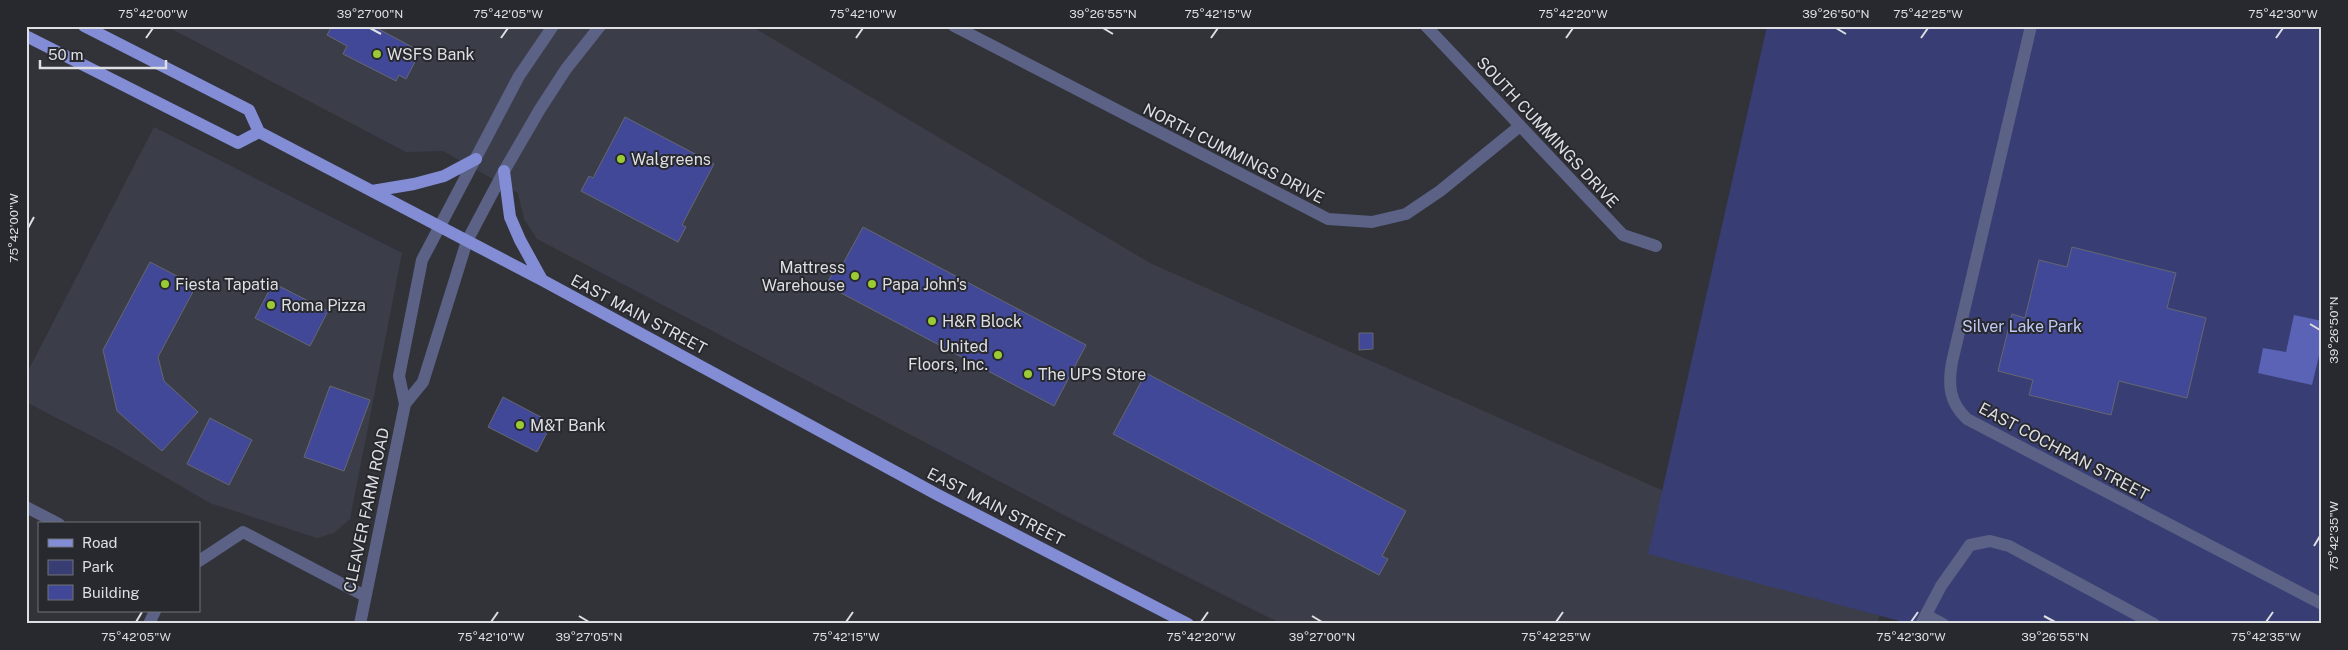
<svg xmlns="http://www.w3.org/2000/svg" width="2348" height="650" viewBox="0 0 2348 650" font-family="'Public Sans',sans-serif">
	<rect width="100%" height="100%" fill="#323339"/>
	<!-- built -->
	<path fill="#3b3e49" d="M166 26H751L1150 263 1887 590 1877 624H1282L1058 512 537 239 524 219 518 193 443 151 406 152Z
		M154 127 402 253 350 519 334 533 317 538 210 503 115 448 26 402V375Z"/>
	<!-- green -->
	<path fill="#383e74" d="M1767 26H2322V624H1911L1648 554Z"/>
	<!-- water -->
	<path fill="#5a63b5" d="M2294 315 2322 321V343L2312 385 2258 373 2263 348 2286 352Z"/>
	<!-- building -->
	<path fill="#414897" stroke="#66676e" d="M332 26H373L414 48 410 54 417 58 406 79 399 75 396 81 343 54 347 46 327 35Z
		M625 117 714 164 682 225 686 227 678 242 581 191 589 176 593 178Z
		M863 227 1086 345 1054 406 826 285 835 269 839 271Z
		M2072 247 2176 273 2167 308 2206 318 2187 398 2119 381 2111 415 2029 395 2033 380 1998 371 2012 314 2025 318 2039 260 2067 267Z
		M150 262 196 286 158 357 164 381 198 412 162 451 117 411 103 350Z
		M273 283 328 311 310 346 255 318Z
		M1359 333H1373V349L1359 350Z
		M1146 373 1406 511 1382 556 1388 559 1379 575 1113 434Z
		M330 386 370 400 344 471 304 457Z
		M503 397 552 423 537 452 488 427Z
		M210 418 252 440 229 485 187 464Z"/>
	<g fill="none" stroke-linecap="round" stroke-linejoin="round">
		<!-- minor -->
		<path stroke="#5b6285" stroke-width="12" d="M954 26 1328 219 1372 222 1406 214 1440 191 1520 126
			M1426 26 1623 235 1656 246
			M2031 26 1952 362C1948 385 1949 402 1967 419L2322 604
			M405 404 423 382 467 241 504 171 540 109 566 69 600 26
			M26 507 59 524
			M199 561 243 532 365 596
			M1926 615 1943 624
			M149 624 155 611
			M360 624 405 404 399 376 422 260 519 76 553 26
			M1921 624 1941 586 1970 545 1990 541 2009 546 2154 624"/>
		<!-- primary -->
		<path stroke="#828dd6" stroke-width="12" d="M84 26 249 110 259 132 542 280 938 495 1188 624
			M26 36 238 143 259 132
			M504 171 510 217 520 240 542 280
			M372 191 414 184 444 176 476 159"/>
	</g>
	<!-- ticks -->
	<path fill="none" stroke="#dedfe3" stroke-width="2" d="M370 28 381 34M1103 28 1113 34M1836 28 1846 34M146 38 153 28M501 38 508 28M856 38 863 28M1211 38 1218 28M1566 38 1573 28M1921 38 1928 28M2276 38 2283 28M28 228 34 217M2310 324 2320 330M2314 546 2320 536M579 616 589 622M1312 616 1322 622M2044 616 2055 622M136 622 142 612M491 622 498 612M846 622 853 612M1201 622 1208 612M1556 622 1563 612M1911 622 1918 612M2266 622 2273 612"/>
	<!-- markers -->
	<g fill="#9acb35" stroke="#28292f" stroke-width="2">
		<circle cx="377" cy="54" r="5"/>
		<circle cx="621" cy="159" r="5"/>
		<circle cx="855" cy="276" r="5"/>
		<circle cx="165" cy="284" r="5"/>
		<circle cx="872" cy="284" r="5"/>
		<circle cx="271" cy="305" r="5"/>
		<circle cx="932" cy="321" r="5"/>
		<circle cx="998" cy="355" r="5"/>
		<circle cx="1028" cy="374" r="5"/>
		<circle cx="520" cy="425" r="5"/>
	</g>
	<g text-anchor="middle" stroke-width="4" stroke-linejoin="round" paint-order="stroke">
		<!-- poi labels -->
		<g font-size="16" fill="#dedfe3" stroke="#28292f" text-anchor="start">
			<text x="387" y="60">WSFS Bank</text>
			<text x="631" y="165">Walgreens</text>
			<text x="845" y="273" text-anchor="end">Mattress<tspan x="845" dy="18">Warehouse</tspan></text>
			<text x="175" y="290">Fiesta Tapatia</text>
			<text x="882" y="290">Papa John's</text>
			<text x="281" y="311">Roma Pizza</text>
			<text x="942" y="327">H&amp;R Block</text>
			<text x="988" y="352" text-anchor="end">United<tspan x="988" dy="18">Floors, Inc.</tspan></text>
			<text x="1038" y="380">The UPS Store</text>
			<text x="530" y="431">M&amp;T Bank</text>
		</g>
		<!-- street labels -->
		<g font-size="16" fill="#dedfe3" stroke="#28292f">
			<text transform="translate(1548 132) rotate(47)" y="6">SOUTH CUMMINGS DRIVE</text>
			<text transform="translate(1234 153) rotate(27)" y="6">NORTH CUMMINGS DRIVE</text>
			<text transform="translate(639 314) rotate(28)" y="6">EAST MAIN STREET</text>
			<text transform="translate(2064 451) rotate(28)" y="6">EAST COCHRAN STREET</text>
			<text transform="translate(996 506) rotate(27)" y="6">EAST MAIN STREET</text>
			<text transform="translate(366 510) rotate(-78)" y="6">CLEAVER FARM ROAD</text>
		</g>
		<!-- park labels -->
		<g font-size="16" fill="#c0c9f5" stroke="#28292f">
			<text x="2022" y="332">Silver Lake Park</text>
		</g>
	</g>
	<!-- border -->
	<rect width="2348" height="650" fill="none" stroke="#28292f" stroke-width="55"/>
	<!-- legend -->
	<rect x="38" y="522" width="162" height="90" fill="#28292f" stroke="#717277"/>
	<rect x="48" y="539" width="25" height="8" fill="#828dd6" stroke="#717277"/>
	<text x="82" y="548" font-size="15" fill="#dedfe3">Road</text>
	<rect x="48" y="560" width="25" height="15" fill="#383e74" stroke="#717277"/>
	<text x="82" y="572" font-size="15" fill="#dedfe3">Park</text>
	<rect x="48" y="585" width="25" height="15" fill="#414897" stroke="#717277"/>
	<text x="82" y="598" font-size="15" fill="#dedfe3">Building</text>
	<!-- scale -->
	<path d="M40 60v8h126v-8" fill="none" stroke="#dedfe3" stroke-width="2.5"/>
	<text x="48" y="60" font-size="15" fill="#dedfe3" stroke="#28292f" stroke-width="4" paint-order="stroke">50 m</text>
	<rect x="28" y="28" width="2292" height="594" fill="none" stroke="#dedfe3" stroke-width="2"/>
	<g font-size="12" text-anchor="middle" fill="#dedfe3">
		<text x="153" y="18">75°42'00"W</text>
		<text x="370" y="18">39°27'00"N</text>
		<text x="508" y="18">75°42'05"W</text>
		<text x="863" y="18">75°42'10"W</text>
		<text x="1103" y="18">39°26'55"N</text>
		<text x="1218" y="18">75°42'15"W</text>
		<text x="1573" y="18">75°42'20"W</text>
		<text x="1836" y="18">39°26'50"N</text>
		<text x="1928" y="18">75°42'25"W</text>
		<text x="2283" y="18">75°42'30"W</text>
		<text transform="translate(14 228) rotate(-90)" y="4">75°42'00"W</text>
		<text transform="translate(2334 330) rotate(-90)" y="4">39°26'50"N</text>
		<text transform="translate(2334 536) rotate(-90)" y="4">75°42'35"W</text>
		<text x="136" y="641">75°42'05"W</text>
		<text x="491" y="641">75°42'10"W</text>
		<text x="589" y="641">39°27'05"N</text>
		<text x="846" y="641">75°42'15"W</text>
		<text x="1201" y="641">75°42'20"W</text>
		<text x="1322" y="641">39°27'00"N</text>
		<text x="1556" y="641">75°42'25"W</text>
		<text x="1911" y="641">75°42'30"W</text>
		<text x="2055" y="641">39°26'55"N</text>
		<text x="2266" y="641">75°42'35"W</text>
	</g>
</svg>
